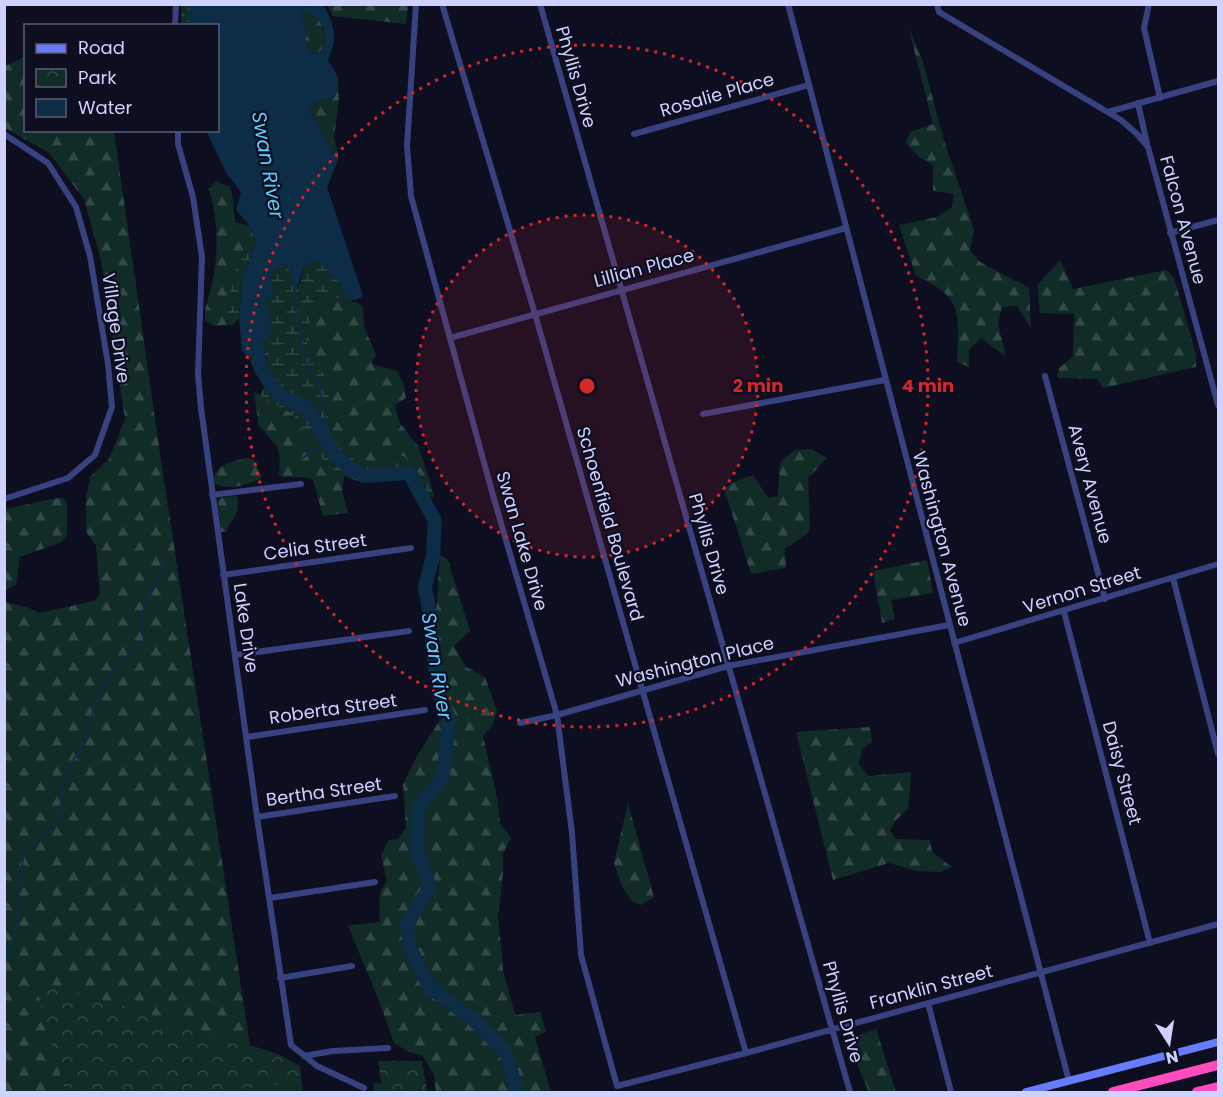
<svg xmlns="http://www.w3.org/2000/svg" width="1223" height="1097" viewBox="0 0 1223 1097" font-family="Poppins,sans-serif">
	<defs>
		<pattern id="grass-dots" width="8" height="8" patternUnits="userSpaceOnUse" patternTransform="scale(1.5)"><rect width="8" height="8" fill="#112b26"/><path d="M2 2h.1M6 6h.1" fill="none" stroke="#334947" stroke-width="1.8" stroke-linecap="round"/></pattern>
		<pattern id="forest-firs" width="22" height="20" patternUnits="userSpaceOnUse" patternTransform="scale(1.5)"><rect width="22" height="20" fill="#112b26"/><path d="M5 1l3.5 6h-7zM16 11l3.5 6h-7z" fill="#334947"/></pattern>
		<pattern id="wetland-marsh" width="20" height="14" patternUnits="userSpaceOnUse" patternTransform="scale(1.5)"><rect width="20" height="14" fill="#112b26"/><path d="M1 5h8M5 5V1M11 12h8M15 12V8" fill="none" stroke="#334947"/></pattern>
		<pattern id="park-crowns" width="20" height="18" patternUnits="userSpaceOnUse" patternTransform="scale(1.5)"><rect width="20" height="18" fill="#112b26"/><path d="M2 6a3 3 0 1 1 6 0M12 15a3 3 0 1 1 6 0" fill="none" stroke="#334947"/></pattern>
	</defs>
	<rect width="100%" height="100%" fill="#0e0e21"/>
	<!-- grass -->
	<path fill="url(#grass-dots)" d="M181 5H189V25H181Z"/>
	<!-- forest -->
	<path fill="url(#forest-firs)" d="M327 5H408L406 24 333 16Z
		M305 10C321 19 326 27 325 46L319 52 311 54 305 42 307 31 301 14Z
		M908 26 922 59 944 140 974 230 970 250 980 262 1029 288 1031 328 1017 306 1002 307 998 324 1006 357 981 338 969 350V367L957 362C958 314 965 298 916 276L899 225 937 217 952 207 954 194 933 191V165L919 157 906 143 910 132 933 124Z
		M25 57 26 130 114 131 159 447 250 1046 83 1092H5V602L27 607 39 613 94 601 100 594 96 546 86 532V499L90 477 109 459 125 419 101 260 84 199 49 153 5 128V66Z
		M338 90 339 100 334 138 338 153V160L308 109 319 100 331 99Z
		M216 181 230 187C234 198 233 210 235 222L250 226 256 243C230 259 231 298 226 325L214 326 205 320C204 306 210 296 212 283 219 252 218 219 209 189Z
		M1060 260 1073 289 1166 270 1174 278 1196 354V367L1103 388 1097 379 1057 378 1059 368 1073 357 1074 314 1040 313 1037 285Z
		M331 296 349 302H357L363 307 364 327 376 355 372 364 397 371 404 384 406 398 395 405 399 422 418 446 429 478 422 479 411 461 403 456 365 467 345 453 330 433 332 402 305 348 314 298Z
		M254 392 280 405 294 415 309 443 328 466 344 476 342 492 348 513 323 516 313 480C299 474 289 480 279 475L280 460 277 446 259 426Z
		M811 449 827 458 808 478 810 526 808 533 785 549 786 568 751 574 724 488 738 480 753 475 768 498 778 496 780 462 795 450Z
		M248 458 255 460 262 478C247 485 229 491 214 483 213 464 233 461 248 458Z
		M237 496C239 507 237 519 228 525L227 532H221L218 502 220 498Z
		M63 497 67 504V535L62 542 20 557 16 585 5 591V509Z
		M440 554 448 560 470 631 454 646 466 667 485 677 497 712 492 726 483 736 498 802 500 824 511 838 503 853V874L498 915 503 970 515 1015 540 1012 546 1032 535 1037 551 1092H436L434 1075 423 1056 409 1052 394 1043 378 998 348 926 380 922C380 909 376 893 387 882L381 854 389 840 398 839 406 828 403 784 417 756 442 717 436 615Z
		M927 560 933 593 891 600 895 619 882 623 873 571Z
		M870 727 872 742 862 749 859 765 869 776 911 772 908 809 896 820 890 831 896 839 930 840 932 852 952 867 940 872 917 871 889 863 833 880 796 732Z
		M628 803 654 897 641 905 632 901 622 887 614 863Z
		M876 1029 896 1092H869C862 1074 849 1054 859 1035Z"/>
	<!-- wetland -->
	<path fill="url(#wetland-marsh)" d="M256 243 242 280 239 318 232 325H226C231 298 230 259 256 243Z
		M318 261 336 278 348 297 358 299 349 302 331 296 314 298 306 348 323 372 332 402 331 433 345 453 365 467 403 456 411 461 422 479 429 478 434 497 424 498 413 479 407 476 382 478 371 482 358 481 344 476 328 466 309 443 294 415 260 395 264 388 249 359 266 299 274 296 271 276 281 264 286 265 291 272 294 294 301 280 305 265Z"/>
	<!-- park -->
	<path fill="url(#park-crowns)" d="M34 979 278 1054 300 1066 303 1092H65Z
		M378 1061H422L427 1092H374L373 1082 381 1084Z"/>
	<!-- pitch -->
	<path fill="#112b26" d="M282 1084 288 1089V1092H217Z"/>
	<!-- water -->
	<path fill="#0d2c46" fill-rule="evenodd" d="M189 5H323C335 23 338 40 328 60L338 77V90L331 99 319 100 308 109 338 160 327 187 363 296 358 299 348 298 336 278 318 261 305 265 294 296 291 272 286 265 281 264 271 276 274 296 266 299 272 336 255 343 249 360 242 350 239 318 242 280 256 243 250 226 236 210 241 192 227 174 206 131 218 130V26L189 25ZM305 10C321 19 326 27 325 46L319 52 312 54 305 42 307 31 301 14Z"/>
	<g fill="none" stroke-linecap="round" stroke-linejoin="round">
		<!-- stream -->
		<path stroke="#0d2c46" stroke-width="2" d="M294 295C294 315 305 334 301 353L319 385 329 435 328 442 296 462
			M4 958 8 956 18 919 19 885 24 853 61 815V791L69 766 84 745 98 694 118 664 144 642 142 614 164 563"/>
		<!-- river -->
		<path stroke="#0d2c46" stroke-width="14" d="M254 324 255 343 261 369 279 395 308 408 334 452 347 466 364 476 409 473 435 521 433 556 425 587 430 615 434 663 440 695 449 719 443 777 418 808 417 850 430 887 407 923 410 948 430 988 472 1018 506 1053 517 1092"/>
		<!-- minor -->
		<path stroke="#394280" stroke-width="6" d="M416 4 407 146 411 196 494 499 557 715 572 833 581 955 617 1086 746 1053 1218 924
			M442 4 535 314 746 1053
			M540 4 850 1092
			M788 4 1069 1081
			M937 4 939 12 1121 120 1137 134 1148 147 1218 405
			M1149 4 1144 28 1160 98
			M175 26 176 4
			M1138 103 1147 144
			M1108 112 1218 81
			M178 130V144L193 197 202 257 198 374 201 408 257 817 291 1045 317 1066 364 1088
			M4 134 48 163 76 207 90 256 108 364 112 407 95 455 68 478 4 499
			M634 134 809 85
			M1170 233 1218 220
			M450 338 846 228
			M1045 376 1105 599
			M703 414 885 380
			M212 495 301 484
			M223 575 411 548
			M1173 578 1218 754
			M1064 612 1150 943
			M954 643 1218 564
			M235 655 409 631
			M520 723 557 715 728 666 949 625
			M247 737 425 710
			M257 817 395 796
			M270 898 375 882
			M280 978 352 966
			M928 1003 951 1092
			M304 1056 333 1051 388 1048"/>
		<!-- secondary -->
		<path stroke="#677bfd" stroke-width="8" d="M1026 1092 1218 1042"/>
		<!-- motorway -->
		<path stroke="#fc4cbd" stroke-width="10" d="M1113 1092 1218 1065
			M1197 1092 1218 1087"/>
	</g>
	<!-- distance rings -->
	<circle cx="587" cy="386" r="171" fill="#d62828" fill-opacity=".12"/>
	<g fill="none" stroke="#d62828" stroke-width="3" stroke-dasharray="3 6">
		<circle cx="587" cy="386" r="171"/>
		<circle cx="587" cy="386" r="341"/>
	</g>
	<g text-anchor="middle" stroke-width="4.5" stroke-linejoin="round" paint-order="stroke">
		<!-- street labels -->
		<g font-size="18" fill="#cfd1fe" stroke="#0e0e21">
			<text transform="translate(576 77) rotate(74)" y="6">Phyllis Drive</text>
			<text transform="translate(717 95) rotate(-16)" y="6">Rosalie Place</text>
			<text transform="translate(1183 220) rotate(75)" y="6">Falcon Avenue</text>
			<text transform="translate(644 268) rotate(-15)" y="6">Lillian Place</text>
			<text transform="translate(116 328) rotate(82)" y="6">Village Drive</text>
			<text transform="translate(1090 484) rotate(75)" y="6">Avery Avenue</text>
			<text transform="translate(610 524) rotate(74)" y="6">Schoenfield Boulevard</text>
			<text transform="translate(942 539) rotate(75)" y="6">Washington Avenue</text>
			<text transform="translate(522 541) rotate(74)" y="6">Swan Lake Drive</text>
			<text transform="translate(709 544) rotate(74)" y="6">Phyllis Drive</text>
			<text transform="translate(315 547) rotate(-8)" y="6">Celia Street</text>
			<text transform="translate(1082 590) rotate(-17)" y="6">Vernon Street</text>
			<text transform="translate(246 628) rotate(82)" y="6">Lake Drive</text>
			<text transform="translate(695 662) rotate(-14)" y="6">Washington Place</text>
			<text transform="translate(333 709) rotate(-8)" y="6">Roberta Street</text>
			<text transform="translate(1122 773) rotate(75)" y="6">Daisy Street</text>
			<text transform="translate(324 792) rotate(-8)" y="6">Bertha Street</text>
			<text transform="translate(931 987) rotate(-15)" y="6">Franklin Street</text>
			<text transform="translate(843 1012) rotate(74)" y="6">Phyllis Drive</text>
		</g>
		<!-- water labels -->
		<g font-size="20" font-style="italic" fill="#5ecdfd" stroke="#0e0e21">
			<text transform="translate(268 165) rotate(80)" y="7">Swan River</text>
			<text transform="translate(437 666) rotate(81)" y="7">Swan River</text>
		</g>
	</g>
	<circle cx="587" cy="386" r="9" fill="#d62828" stroke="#0e0e21" stroke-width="3"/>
	<g font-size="18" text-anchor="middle" font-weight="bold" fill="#d62828" stroke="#0e0e21" stroke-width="4.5" stroke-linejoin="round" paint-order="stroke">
		<text x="758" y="392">2 min</text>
		<text x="928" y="392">4 min</text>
	</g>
	<!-- border -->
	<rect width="1223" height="1097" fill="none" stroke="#cfd1fe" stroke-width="12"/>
	<!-- legend -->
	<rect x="24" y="24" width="195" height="108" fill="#0e0e21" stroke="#5b5c79" stroke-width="1.5"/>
	<rect x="36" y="44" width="30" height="9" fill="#677bfd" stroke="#5b5c79" stroke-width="1.5"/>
	<text x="78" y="54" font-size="18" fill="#cfd1fe">Road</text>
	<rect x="36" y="69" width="30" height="18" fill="url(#park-crowns)" stroke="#5b5c79" stroke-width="1.5"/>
	<text x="78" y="84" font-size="18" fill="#cfd1fe">Park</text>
	<rect x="36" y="99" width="30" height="18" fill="#0d2c46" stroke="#5b5c79" stroke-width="1.5"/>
	<text x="78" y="114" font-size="18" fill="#cfd1fe">Water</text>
	<!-- north arrow -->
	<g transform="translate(1169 1043) rotate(168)" stroke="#0e0e21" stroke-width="4.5" paint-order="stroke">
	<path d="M0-4.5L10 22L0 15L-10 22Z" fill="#cfd1fe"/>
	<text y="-9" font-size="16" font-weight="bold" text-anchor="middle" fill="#cfd1fe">N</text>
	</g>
</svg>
